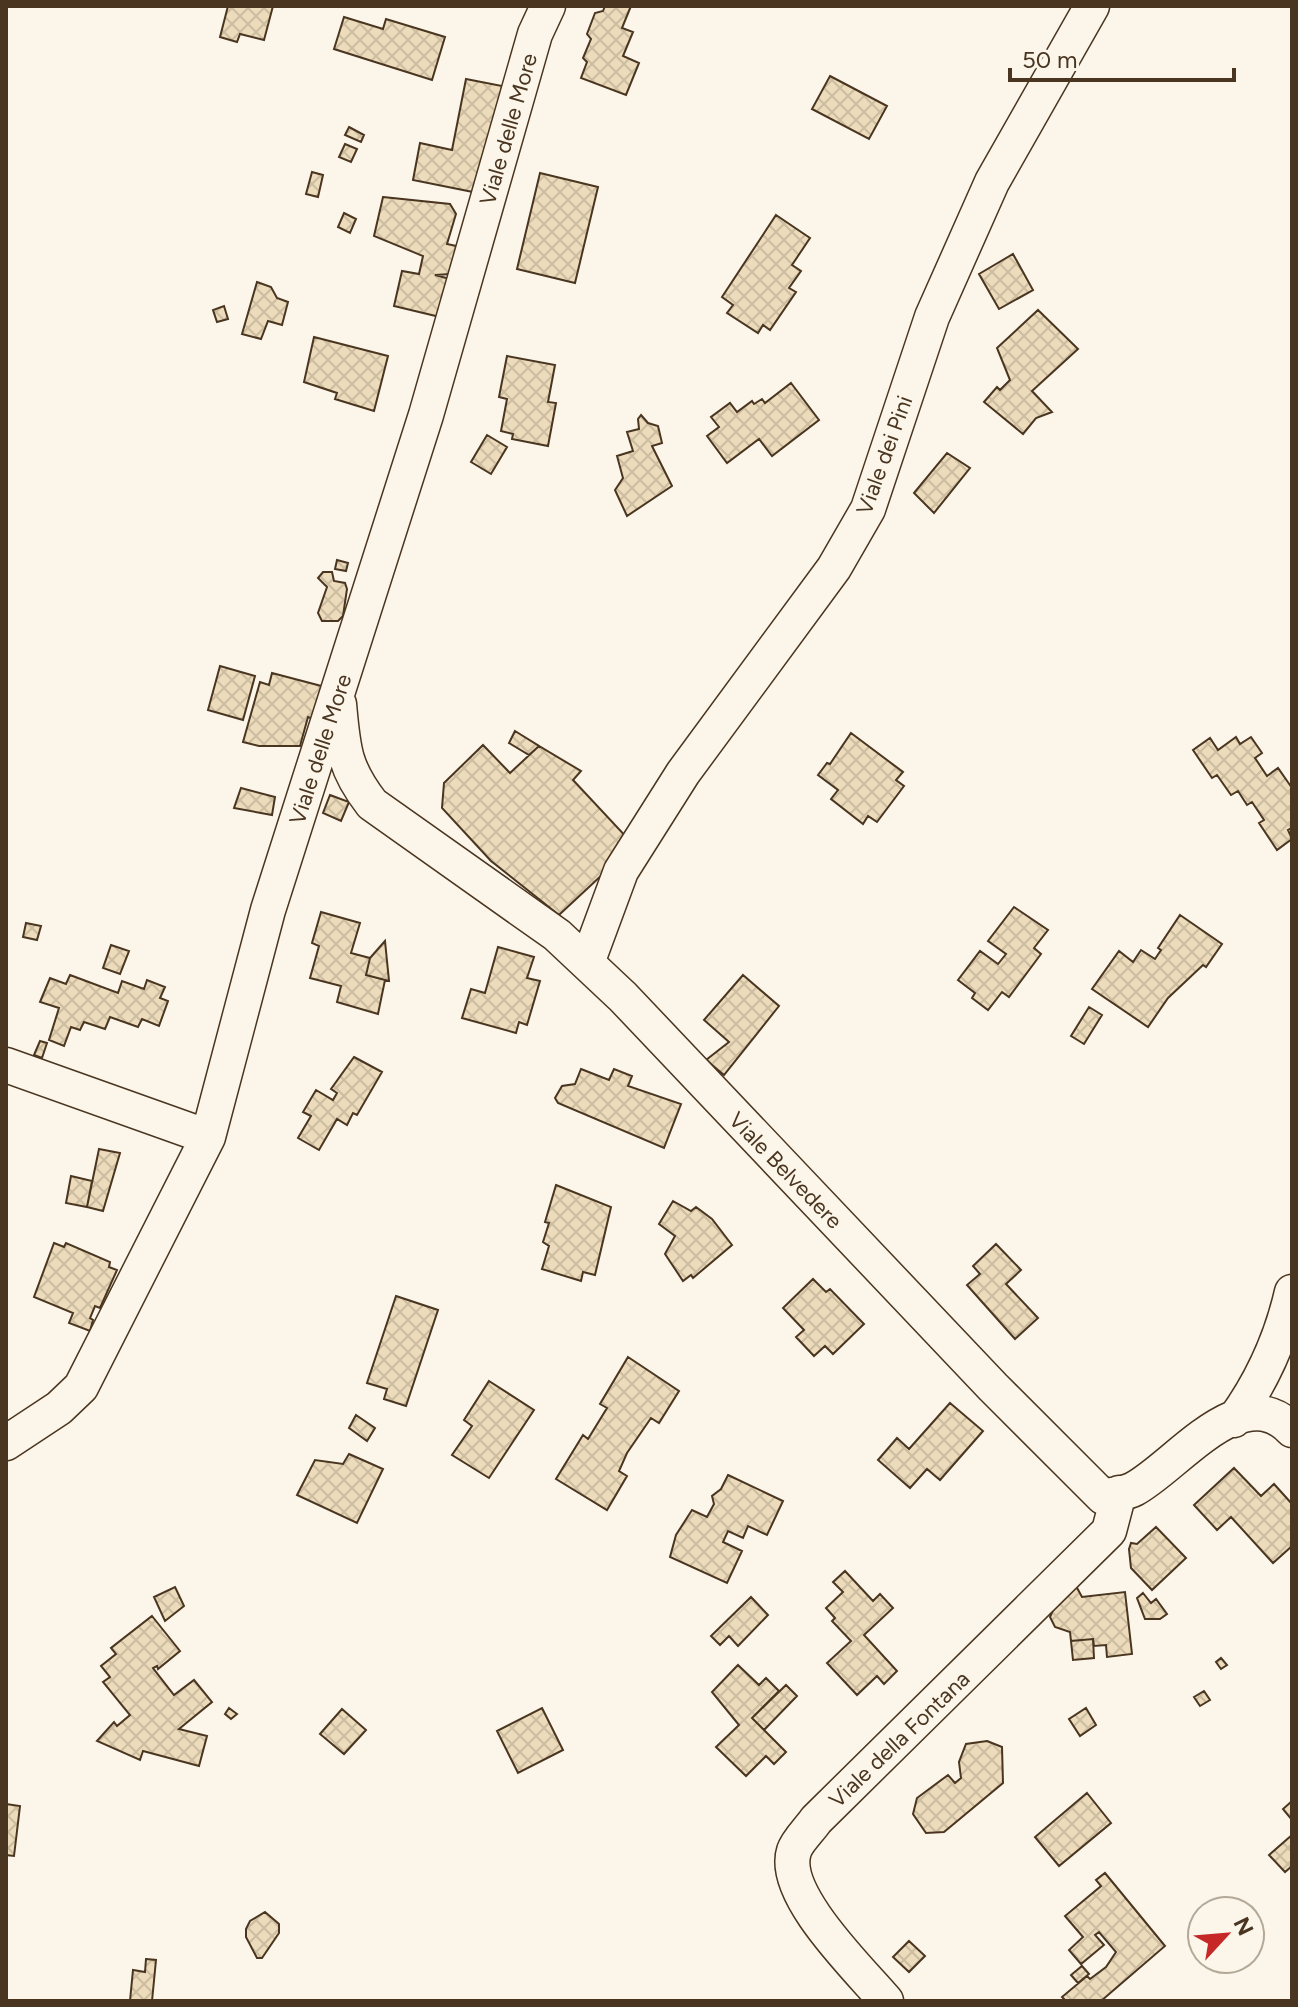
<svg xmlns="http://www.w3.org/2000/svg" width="1298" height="2007" viewBox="0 0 1298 2007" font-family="Figtree,sans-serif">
	<defs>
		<pattern id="building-cross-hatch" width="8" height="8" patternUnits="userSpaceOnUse" patternTransform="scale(2)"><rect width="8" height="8" fill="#ecdcbc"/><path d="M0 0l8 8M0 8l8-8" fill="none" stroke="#ccbda1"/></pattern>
	</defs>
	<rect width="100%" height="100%" fill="#fbf6e9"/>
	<!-- building -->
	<path fill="url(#building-cross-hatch)" stroke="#4a3520" stroke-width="2" d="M228 6H273L264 40 240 34 237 42 220 37Z
		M605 6H631L622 28 633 32 623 56 639 63 626 95 581 78 587 62 583 58 591 39 587 34 595 13 603 11Z
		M344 17 383 29 386 19 445 37 432 80 334 49Z
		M830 76 887 106 869 139 812 109Z
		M466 79 502 86 483 194 413 180 420 143 452 150Z
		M349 127 364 135 361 142 345 135Z
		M345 144 357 149 351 162 339 157Z
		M312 172 323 175 318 197 306 194Z
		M540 173 598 187 575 283 517 269Z
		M383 197 450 204 456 214 447 244 461 247 451 274 435 275 450 279 440 317 394 306 402 271 419 274 423 256 374 236Z
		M344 213 356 219 350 233 338 227Z
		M776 215 810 238 792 265 801 271 789 288 796 292 770 330 763 325 758 333 727 313 733 305 722 297Z
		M1013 254 1033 290 999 309 979 274Z
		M257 282 271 287 277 298 288 302 282 325 268 321 261 339 242 334Z
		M224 306 228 319 217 322 213 310Z
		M1038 310 1078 349 1032 391 1052 412 1036 418 1023 434 984 402 997 387 1000 390 1010 380 997 348Z
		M314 337 388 356 374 411 335 399 337 393 304 382Z
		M507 356 555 365 548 402 556 403 548 446 512 439 513 434 501 431 507 399 499 397Z
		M791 383 819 420 772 456 759 439 727 463 707 436 719 427 711 417 730 403 737 412 752 401 754 404 762 399 765 403Z
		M641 415 648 423 658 426 662 443 652 446 672 486 627 516 615 490 623 478 617 456 633 451 627 432 639 429 638 419Z
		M487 435 507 447 491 474 471 462Z
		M947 453 970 468 934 513 914 493Z
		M337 560 348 563 346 571 335 569Z
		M323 572H332L334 581 345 583 347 589 343 616 338 621H322L318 613 327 587 318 578Z
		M220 666 255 676 243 720 208 710Z
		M272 673 329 688 319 721 308 717 300 746H259L243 742 260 682 269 685Z
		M515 731 539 746 529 755 509 743Z
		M851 733 903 772 896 780 904 786 877 822 868 816 863 824 831 799 838 790 818 775 827 763 830 764Z
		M1236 737 1240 744 1251 737 1262 753 1255 758 1267 776 1278 768 1292 788V828L1288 830 1292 839 1277 850 1259 823 1264 820 1252 802 1247 805 1238 791 1231 795 1217 775 1212 778 1193 750 1210 738 1218 750Z
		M483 745 510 773 539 746 581 771 573 780 631 842 618 860 559 915 491 861 442 808 444 783Z
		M241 788 275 797 272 815 234 808Z
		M330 795 349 802 341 821 323 813Z
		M1014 907 1048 930 1034 948 1041 954 1009 997 1002 992 988 1010 972 998 975 993 958 980 980 951 998 964 1006 954 988 941Z
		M321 912 360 923 351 953 370 958 366 975 385 980 378 1014 337 1002 341 986 310 978 319 946 312 943Z
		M1180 915 1222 944 1206 967 1203 965 1168 998 1148 1027 1092 989 1119 951 1133 962 1141 950 1155 959 1161 950 1158 948Z
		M26 923 41 926 37 940 23 937Z
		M385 941 389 981 366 975 370 958Z
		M111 945 129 951 120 974 103 968Z
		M498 947 534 957 527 978 540 981 527 1025 519 1022 516 1033 462 1018 471 989 485 993Z
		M70 975 118 993 122 981 144 989 147 980 165 987 160 998 168 1001 159 1026 142 1019 138 1027 110 1017 105 1029 84 1022 80 1030 71 1027 64 1046 49 1040 59 1008 40 1002 50 978 66 984Z
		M743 975 779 1006 724 1075 706 1060 729 1042 704 1020Z
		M1089 1007 1102 1015 1084 1044 1071 1036Z
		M40 1041 47 1043 42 1058 34 1055Z
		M354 1057 382 1072 357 1115 353 1113 347 1125 337 1119 319 1150 298 1138 311 1116 303 1112 316 1090 333 1100 337 1093 331 1089Z
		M581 1069 609 1080 614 1069 632 1076 628 1086 681 1104 664 1148 558 1103 555 1098 562 1086 575 1084Z
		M99 1149 120 1153 103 1211 87 1207Z
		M71 1176 92 1181 87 1207 66 1203Z
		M556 1185 611 1207 595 1275 583 1272 581 1281 542 1269 549 1246 543 1242 549 1223 545 1222Z
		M673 1201 691 1211 696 1207 712 1219 732 1245 693 1278 691 1275 683 1281 665 1254 675 1236 659 1224Z
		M54 1243 64 1247 66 1243 110 1262 109 1267 117 1270 100 1308 95 1306 90 1318 93 1320 90 1331 69 1323 73 1313 34 1297Z
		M996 1244 1021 1270 1006 1284 1038 1318 1015 1339 967 1285 980 1274 973 1266Z
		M813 1279 826 1292 830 1289 864 1324 833 1354 825 1346 814 1356 796 1337 804 1330 783 1308Z
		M396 1296 438 1310 406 1406 384 1399 387 1389 367 1383Z
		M628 1357 679 1391 659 1423 651 1418 627 1453 619 1471 627 1476 607 1510 556 1479 583 1435 588 1439 607 1408 600 1404Z
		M489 1381 534 1410 489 1478 452 1455 472 1426 464 1420Z
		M950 1403 983 1431 940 1480 927 1469 910 1488 878 1460 897 1438 909 1449Z
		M356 1415 375 1428 367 1441 349 1428Z
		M349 1454 383 1469 357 1523 297 1495 315 1460 343 1464Z
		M1234 1468 1261 1496 1274 1484 1292 1504V1546L1273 1563 1231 1517 1217 1530 1194 1505Z
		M728 1475 783 1501 767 1535 748 1526 743 1538 728 1531 723 1542 742 1551 727 1583 670 1557 676 1535 692 1510 707 1517 714 1504 712 1496 721 1489Z
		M1156 1527 1186 1558 1152 1590 1131 1568 1129 1549 1131 1543 1137 1544Z
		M845 1571 873 1601 880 1594 893 1608 864 1635 897 1671 884 1684 877 1676 857 1695 827 1663 851 1641 832 1621 835 1618 826 1608 843 1592 833 1582Z
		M1069 1573 1082 1597 1125 1592 1132 1654 1107 1657 1106 1645 1094 1646 1093 1639 1071 1641 1070 1632 1055 1627 1050 1617Z
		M175 1587 184 1606 165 1621 154 1597Z
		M1143 1593 1151 1603 1156 1599 1167 1614 1160 1619H1145L1137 1598Z
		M751 1597 768 1615 738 1646 729 1636 720 1645 711 1636Z
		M152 1616 180 1651 158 1669 157 1666 153 1668 174 1695 194 1680 212 1702 179 1729 207 1736 199 1766 143 1751 140 1760 97 1741 114 1722 117 1726 130 1715 103 1682 110 1677 101 1666 116 1654 111 1648Z
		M1093 1639 1094 1658 1073 1660 1071 1641Z
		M1221 1658 1227 1665 1221 1669 1216 1662Z
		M738 1665 759 1685 766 1678 779 1691 752 1718 786 1752 774 1764 766 1756 746 1776 716 1747 739 1725 712 1692Z
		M786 1685 797 1696 764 1730 752 1718Z
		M1204 1691 1210 1700 1200 1706 1194 1697Z
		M229 1708 237 1714 231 1719 225 1714Z
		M542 1708 563 1750 518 1773 497 1731Z
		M1086 1708 1096 1725 1080 1736 1069 1719Z
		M342 1709 366 1730 344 1754 320 1734Z
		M987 1741 1002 1747 1003 1783 944 1832 926 1833 913 1814 917 1798 948 1775 955 1783 961 1778 959 1762 966 1744Z
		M1087 1793 1111 1823 1059 1866 1035 1837Z
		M1292 1801V1820L1283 1809Z
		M6 1804 20 1806 14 1856 6 1855Z
		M1292 1835V1866L1285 1872 1269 1855Z
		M1105 1873 1165 1946 1101 2001H1066L1062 1997 1087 1976 1090 1979 1106 1967 1116 1952 1099 1932 1095 1935 1104 1945 1081 1964 1069 1950 1083 1937 1065 1916 1101 1886 1096 1880Z
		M265 1912 279 1924V1933L262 1958H257L246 1937V1929L250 1921Z
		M909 1941 925 1956 909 1972 893 1957Z
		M146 1959 156 1960 152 2001H130L133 1970 145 1972Z
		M1082 1966 1089 1974 1078 1983 1071 1975Z"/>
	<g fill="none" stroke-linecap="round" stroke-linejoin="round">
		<defs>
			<path id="minor" d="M339 704C343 749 344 768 372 804L557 935 623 997 993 1387 1103 1497C1113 1494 1125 1494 1134 1489 1176 1467 1242 1376 1292 1430
				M587 963 621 871 683 773 834 568 868 509 932 317 992 182 1092 6
				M6 1065 208 1137
				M1234 1420C1263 1380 1281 1340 1292 1292
				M6 1443 59 1408 81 1387 208 1137 268 910 426 415 535 34 548 6
				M886 2001C860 1970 780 1894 794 1851 797 1841 810 1829 816 1820L1109 1531 1119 1493"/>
		</defs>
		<!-- minor casing -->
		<use href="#minor" stroke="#4a3520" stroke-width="37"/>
		<!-- minor -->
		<use href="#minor" stroke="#fbf6e9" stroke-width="34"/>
	</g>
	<g text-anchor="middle" stroke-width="6" stroke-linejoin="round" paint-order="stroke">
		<!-- street labels -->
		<g font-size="22" fill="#4a3520" stroke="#fbf6e9">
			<text transform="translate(508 129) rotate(-74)" y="8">Viale delle More</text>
			<text transform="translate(884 455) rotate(-70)" y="8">Viale dei Pini</text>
			<text transform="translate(320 749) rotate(-72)" y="8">Viale delle More</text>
			<text transform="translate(786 1170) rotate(46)" y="8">Viale Belvedere</text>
			<text transform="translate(899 1739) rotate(-44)" y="8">Viale della Fontana</text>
		</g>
	</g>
	<!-- border -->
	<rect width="1298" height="2007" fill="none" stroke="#4a3520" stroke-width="16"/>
	<!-- north arrow -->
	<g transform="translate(1226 1935) rotate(64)"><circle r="38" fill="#fbf6e9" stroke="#b4a999" stroke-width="2"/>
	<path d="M0-6L14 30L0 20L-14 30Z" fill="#c62828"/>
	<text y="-12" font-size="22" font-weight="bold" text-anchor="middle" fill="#4a3520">N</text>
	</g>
	<!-- scale -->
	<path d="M1010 68v12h224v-12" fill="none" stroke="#4a3520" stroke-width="4"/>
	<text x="1022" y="68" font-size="24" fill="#4a3520" stroke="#fbf6e9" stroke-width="6" paint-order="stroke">50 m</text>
</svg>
